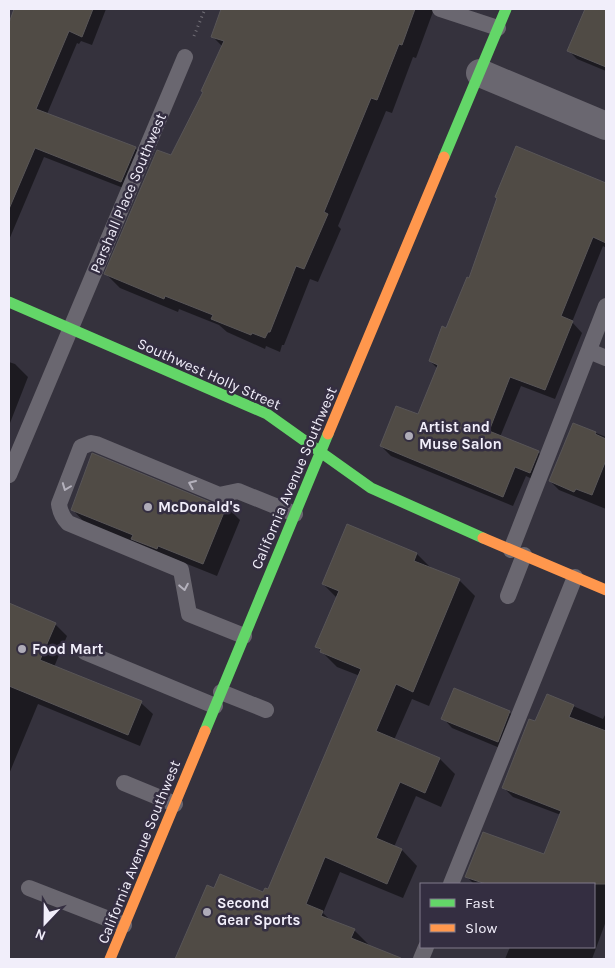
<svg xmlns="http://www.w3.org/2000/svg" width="615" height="968" viewBox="0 0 615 968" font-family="Karla,sans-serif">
	<rect width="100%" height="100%" fill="#35323d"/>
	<!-- shadow -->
	<path fill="#0007" d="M16 9H106L92 45 81 41 79 44 77 43 47 114 135 148 145 158 131 191 44 157 9 240V29L16 13 14 12Z
		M222 9H434L416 58 413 57 392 113 386 111 338 226 341 229 318 282 310 279 284 345H282L280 352 266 346 265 349 227 332 219 325 179 309 178 312 120 288 106 274 172 157 204 92 223 47 212 36Z
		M586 9H606V71L577 59 569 51Z
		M516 148 606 185V248L603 246 572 322 582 333 555 399 521 386 500 437 538 452 548 462 540 483 526 476 513 506 391 456 381 446 419 416 438 369 430 361 447 330 470 280Z
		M9 362 15 364 28 377 10 423Z
		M574 424 606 437V509L559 490 550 481Z
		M215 505 226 506 240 520 217 576 85 523 72 509Z
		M417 554 433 570 459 580 475 596 429 706 412 699 394 740 440 759 455 774 441 807 416 796 394 847 402 850 417 866 403 898 340 872 323 913 331 921 354 930 383 959H176L207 887 214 889 264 893 269 891 360 676 337 667 317 647 337 598 323 584Z
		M9 604 55 624 67 636 54 667 141 703 153 714 140 746 38 704 9 774Z
		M548 695 603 719 606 713V921L592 959H505L510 947H594V884H474L466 876 545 856 561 815 513 797 503 787 536 723Z
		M509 712 519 721 507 751 452 728 443 718Z"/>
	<!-- building -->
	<path fill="#504b45" stroke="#585557" d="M14 9H93L82 37 69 31 36 109 136 147 121 182 35 148 9 209V23Z
		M221 9H415L402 45 399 44 377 100 371 98 324 212 328 214 304 269 296 266 270 332H268L265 338 252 333 251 335 211 319 213 315 165 296 164 299 104 274 157 150 171 155 203 92 201 91 224 41 211 37Z
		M585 9H606V67L567 51Z
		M516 146 606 183V243L593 237 561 316 573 321 545 390 510 377 489 431 539 451 530 473 515 467 503 497 380 446 396 406 418 414 438 365 429 361 442 326 446 328 467 277 469 278 497 198 495 197Z
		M573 423 596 432 595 434 606 439V460L592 495 576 489 574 492 549 481Z
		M92 453 215 504H224L227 505 203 564 158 546 157 549 131 539 133 535 71 510Z
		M347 524 417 553 414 561 460 579 413 692 396 684 376 731 440 758 425 793 400 782 376 838 402 849 387 884 325 857 306 904 323 911 321 916 355 929 351 938 401 958V959H175L207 885 214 888 220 874 263 892 265 888 268 889 361 669 320 652 321 649 315 647 339 591 322 584Z
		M9 603 56 623 40 660 142 701 128 735 9 686Z
		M454 688 510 711 498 742 441 719Z
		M547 694 574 705 569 717 606 731V884H486L465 877 483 832 544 854 561 811 502 788 529 719 535 721Z"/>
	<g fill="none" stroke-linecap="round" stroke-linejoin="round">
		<!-- path -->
		<path stroke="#737078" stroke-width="3" stroke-dasharray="1 4" stroke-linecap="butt" d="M194 36 205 9"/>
		<!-- lane -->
		<path stroke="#6a6770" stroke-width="16" d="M440 9 498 28
			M589 351 606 358
			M9 475 185 57
			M511 550 606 306
			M508 596 524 555
			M244 636 189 614 181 570 68 523C62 517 60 512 59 504L81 447 91 443 96 444 219 495 238 491 295 514
			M85 652 215 706
			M221 692 266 710
			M124 783 175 804
			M451 884 575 577
			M29 888 124 925
			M421 959 426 947"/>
		<!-- street -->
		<path stroke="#6a6770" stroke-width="28" d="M480 73 606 126"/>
		<!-- fast -->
		<path stroke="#63d668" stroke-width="11" d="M444 157 506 9
			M9 302 267 414 371 488 483 538
			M205 731 328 434"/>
		<!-- slow -->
		<path stroke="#ff974d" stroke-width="11" d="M328 434 444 157
			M483 538 606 590
			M110 959 205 731"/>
	</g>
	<!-- one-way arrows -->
	<defs><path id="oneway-chevron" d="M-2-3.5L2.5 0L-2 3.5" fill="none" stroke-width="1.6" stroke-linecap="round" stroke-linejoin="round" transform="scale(1.25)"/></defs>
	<g stroke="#b4b1bc">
		<use href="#oneway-chevron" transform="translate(192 484) rotate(-157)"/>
		<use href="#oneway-chevron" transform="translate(66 487) rotate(111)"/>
		<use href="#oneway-chevron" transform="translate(184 587) rotate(79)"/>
	</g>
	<!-- markers -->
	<g fill="#afacb8" stroke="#342e41" stroke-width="2">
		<circle cx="409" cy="436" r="5"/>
		<circle cx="148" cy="507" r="5"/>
		<circle cx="22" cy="649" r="5"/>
		<circle cx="207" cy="912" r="5"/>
	</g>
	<g text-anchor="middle" stroke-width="5" stroke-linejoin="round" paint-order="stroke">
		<!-- street labels -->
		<g font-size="15" fill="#f1eefa" stroke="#342e41">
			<text transform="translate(128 193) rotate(-67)" y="5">Parshall Place Southwest</text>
			<text transform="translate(209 374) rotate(24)" y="5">Southwest Holly Street</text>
			<text transform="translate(294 478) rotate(-67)" y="5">California Avenue Southwest</text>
			<text transform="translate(139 852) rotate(-68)" y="5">California Avenue Southwest</text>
		</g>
		<!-- poi labels -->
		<g font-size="15" font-weight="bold" fill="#f1eefa" stroke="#342e41" text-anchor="start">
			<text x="419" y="432">Artist and<tspan x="419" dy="17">Muse Salon</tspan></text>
			<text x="158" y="512">McDonald's</text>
			<text x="32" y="654">Food Mart</text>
			<text x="217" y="908">Second<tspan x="217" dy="17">Gear Sports</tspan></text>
		</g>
	</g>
	<!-- border -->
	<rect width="615" height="968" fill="none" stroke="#f1eefa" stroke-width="20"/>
	<!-- legend -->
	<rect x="420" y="883" width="175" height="65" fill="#342e41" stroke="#807b8b"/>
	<rect x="430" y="899" width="25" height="8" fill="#63d668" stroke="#807b8b"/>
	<text x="465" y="908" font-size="15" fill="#f1eefa">Fast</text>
	<rect x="430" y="924" width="25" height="8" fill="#ff974d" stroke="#807b8b"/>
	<text x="465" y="933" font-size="15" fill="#f1eefa">Slow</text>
	<!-- north arrow -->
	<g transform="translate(45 923) rotate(202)" stroke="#342e41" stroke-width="4" paint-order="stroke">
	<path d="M0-4L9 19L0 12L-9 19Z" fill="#f1eefa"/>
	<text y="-8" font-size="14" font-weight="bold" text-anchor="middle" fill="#f1eefa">N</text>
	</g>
</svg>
